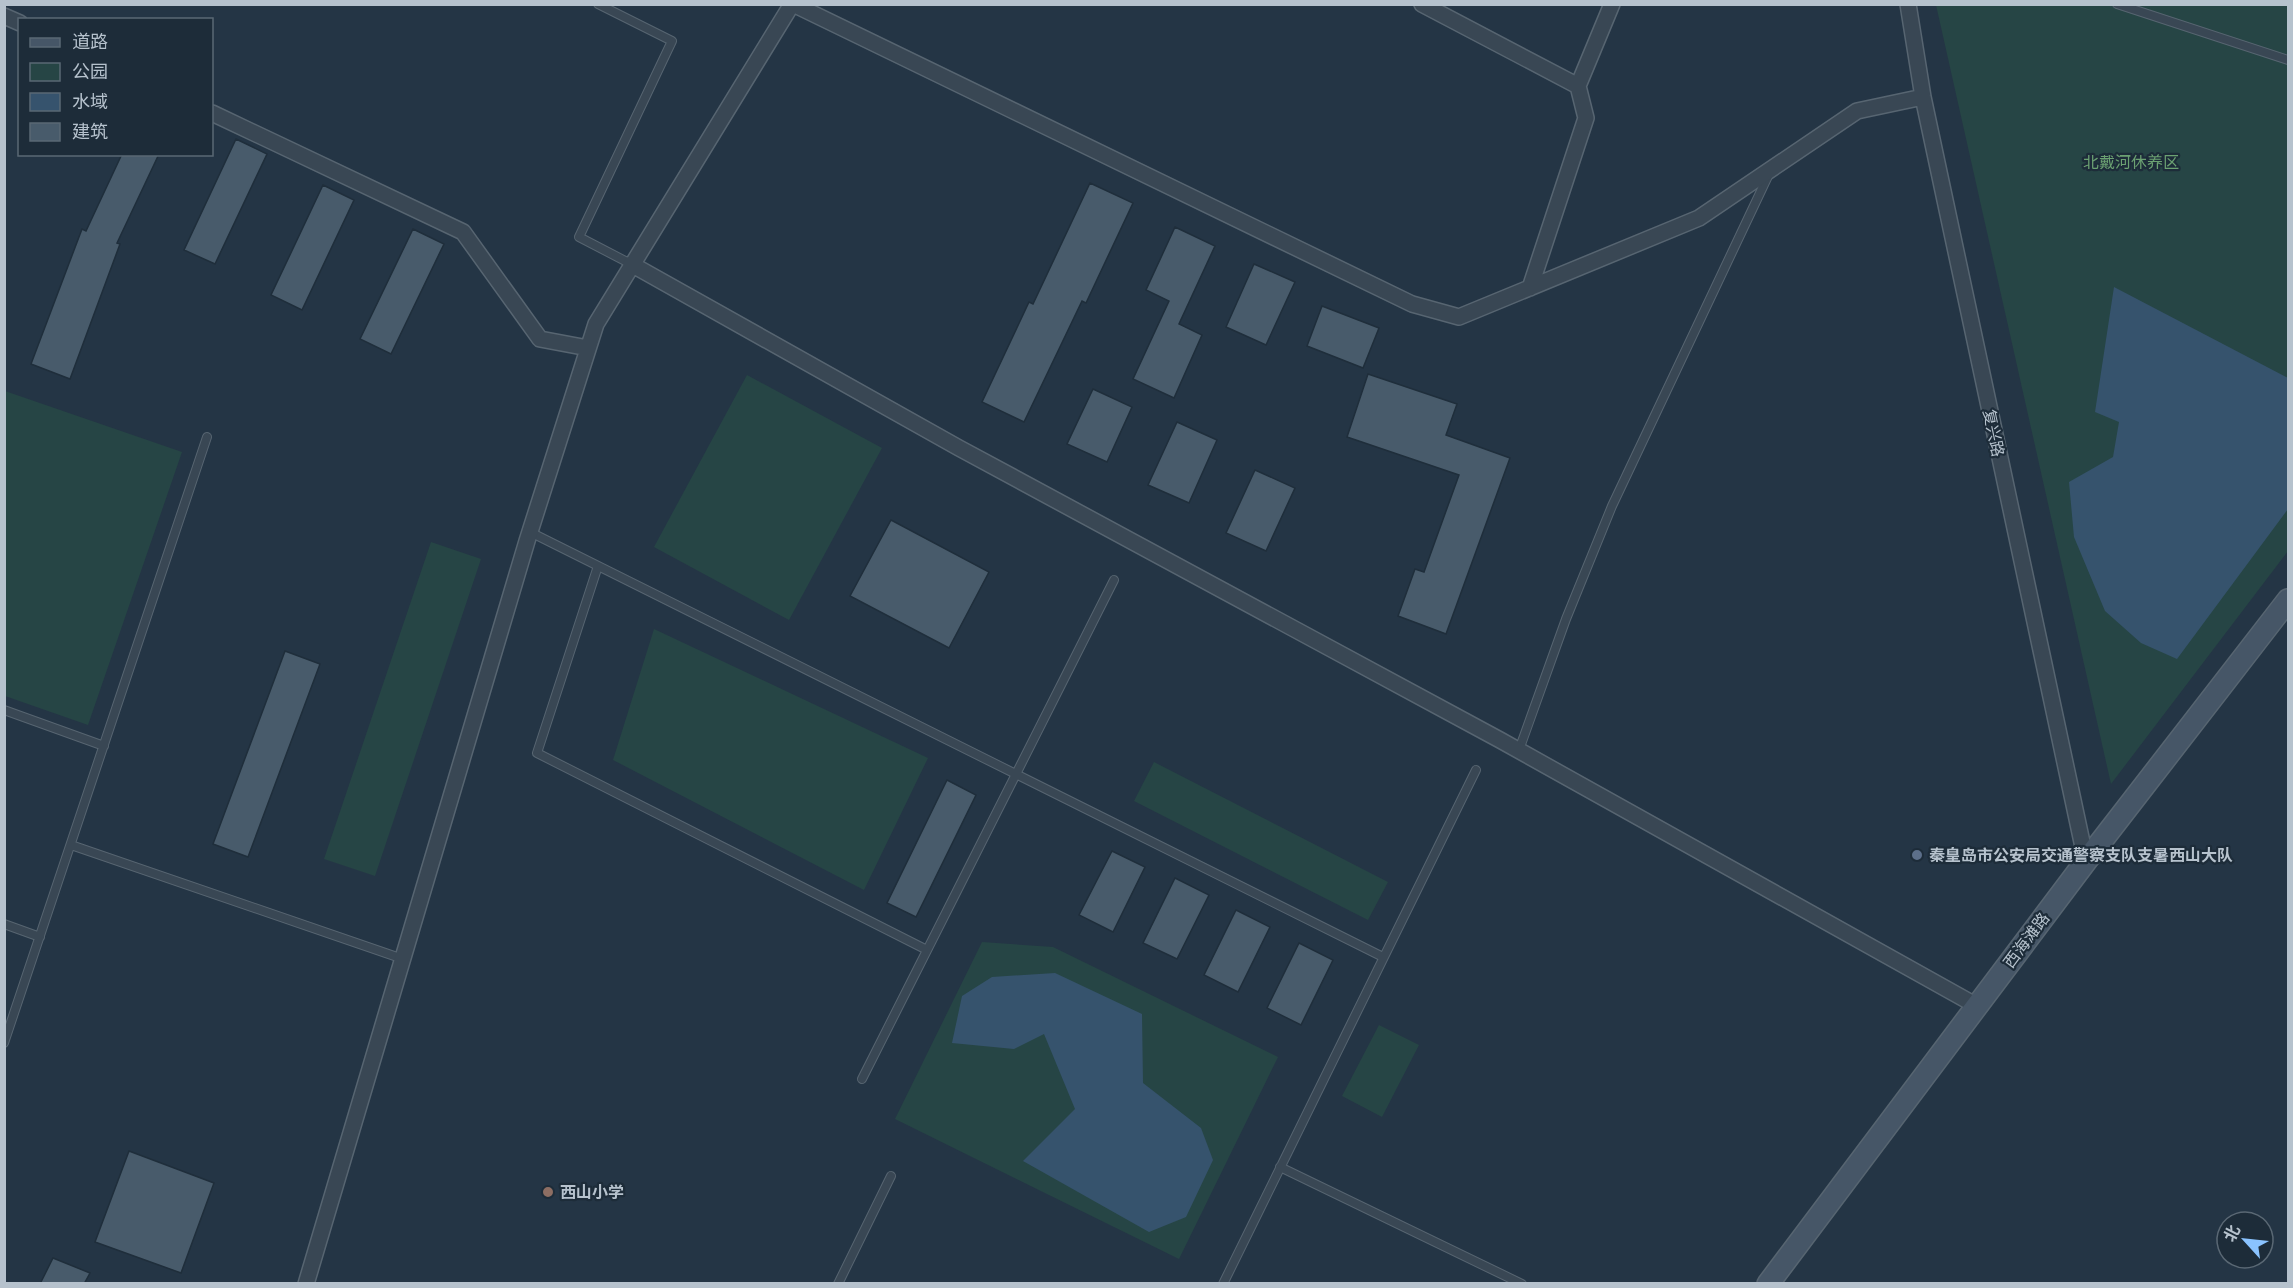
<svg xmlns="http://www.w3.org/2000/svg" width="2293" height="1288" viewBox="0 0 2293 1288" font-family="'Varela Round','Noto Sans SC',sans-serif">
	<rect width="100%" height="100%" fill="#243545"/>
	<!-- green -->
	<path fill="#264545" d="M1936 5H2288V551L2111 784Z
		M747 375 882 448 789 620 654 547Z
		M5 391 182 452 88 725 5 696Z
		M431 542 481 559 375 876 324 859Z
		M654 629 928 758 864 890 613 760Z
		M1154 762 1388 882 1368 920 1134 801Z
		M982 942 1053 947 1278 1057 1179 1259 895 1119Z
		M1379 1025 1419 1045 1382 1117 1342 1096Z"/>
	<!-- water -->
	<path fill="#36536d" d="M2114 287 2288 378V509L2177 659 2141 643 2105 611 2074 537 2069 482 2113 457 2119 422 2095 412Z
		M1055 973 1142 1014 1143 1083 1201 1128 1213 1160 1186 1217 1149 1232 1023 1161 1075 1109 1044 1034 1014 1049 952 1043 962 996 992 977Z"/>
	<!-- building -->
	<path fill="#485b6b" stroke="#1f2e3b" stroke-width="1.5" d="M236 139 267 154 215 264 184 250Z
		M122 154H159L117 243 120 244 70 379 31 364 82 229 86 231Z
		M1090 183 1133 203 1086 303 1082 301 1024 422 982 402 1029 302 1033 304Z
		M323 185 354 200 302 310 271 295Z
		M1175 227 1215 246 1179 324 1202 335 1174 398 1133 379 1169 301 1146 290Z
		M413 229 444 244 391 354 360 339Z
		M1254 264 1295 282 1266 345 1226 327Z
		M1322 306 1379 328 1363 368 1307 346Z
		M1368 374 1457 404 1446 435 1510 458 1446 634 1398 616 1415 569 1424 572 1459 475 1347 437Z
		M1093 389 1132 407 1107 462 1067 444Z
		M1177 422 1217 440 1189 503 1148 485Z
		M1255 470 1295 488 1266 551 1226 533Z
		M891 520 989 572 949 648 850 596Z
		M285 651 320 664 248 857 213 844Z
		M947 780 976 795 916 917 887 903Z
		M1112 851 1145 867 1113 932 1079 915Z
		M1175 878 1209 895 1177 959 1143 943Z
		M1236 910 1270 927 1238 992 1204 975Z
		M1299 943 1333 960 1301 1025 1267 1008Z
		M129 1151 214 1183 181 1273 95 1242Z
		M53 1258 90 1273 84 1284H40Z"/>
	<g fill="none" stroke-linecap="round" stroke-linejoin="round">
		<defs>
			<path id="lane" d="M598 4 672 41 579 237 631 264
				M2117 4 2288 60
				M530 532 1383 957
				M598 566 537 753 927 950
				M4 710 104 746
				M1519 750 1566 619 1612 506 1769 174
				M71 845 403 959
				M4 924 40 937
				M4 1043 207 437
				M862 1079 1114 580
				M1280 1167 1522 1284
				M838 1284 891 1176
				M1223 1284 1476 770"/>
			<path id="street" d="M793 4 1412 304 1459 317 1699 218 1857 111 1923 97
				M1422 4 1578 86
				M1908 4 1923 97 2086 861
				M4 16 20 23
				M212 113 463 232 540 339 588 348
				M631 264 959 448 1500 740 1977 1006
				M1530 288 1586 118 1578 86 1612 4
				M306 1284 527 541 596 324 792 4"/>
			<path id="secondary" d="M1768 1284 2086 861 2288 600"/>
		</defs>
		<!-- lane casing -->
		<use href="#lane" stroke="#576571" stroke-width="10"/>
		<!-- street casing -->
		<use href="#street" stroke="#576571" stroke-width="18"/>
		<!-- secondary casing -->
		<use href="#secondary" stroke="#576571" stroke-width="24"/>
		<!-- lane -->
		<use href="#lane" stroke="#394754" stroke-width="8"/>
		<!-- street -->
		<use href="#street" stroke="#394754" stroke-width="15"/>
		<!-- secondary -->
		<use href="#secondary" stroke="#465667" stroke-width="21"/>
	</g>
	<!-- markers -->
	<circle fill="#5c6f8a" stroke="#1d2c39" stroke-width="2" cx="1917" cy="855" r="6"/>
	<circle fill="#8d6e63" stroke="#1d2c39" stroke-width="2" cx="548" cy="1192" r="6"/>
	<g text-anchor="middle" stroke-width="4.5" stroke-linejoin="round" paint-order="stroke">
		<!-- park labels -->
		<g font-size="16" fill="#6ba172" stroke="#1d2c39">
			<text x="2131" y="168">北戴河休养区</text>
		</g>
		<!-- street labels -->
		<g font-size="16" fill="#b6c2cd" stroke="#1d2c39">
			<text transform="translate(1994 433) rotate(78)" y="6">复兴路</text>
			<text transform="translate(2026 940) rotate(-53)" y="6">西海滩路</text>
		</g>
		<!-- poi labels -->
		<g font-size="16" font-weight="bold" fill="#b6c2cd" stroke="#1d2c39" text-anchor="start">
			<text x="1929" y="861">秦皇岛市公安局交通警察支队支暑西山大队</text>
			<text x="560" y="1198">西山小学</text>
		</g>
	</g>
	<!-- border -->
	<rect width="2293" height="1288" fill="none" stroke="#b6c2cd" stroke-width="12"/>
	<!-- legend -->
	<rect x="18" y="18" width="195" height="138" fill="#1d2c39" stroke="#5a6874" stroke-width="1.5"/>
	<rect x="30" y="38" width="30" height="9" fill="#465667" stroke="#5a6874" stroke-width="1.5"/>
	<text x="72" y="48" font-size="18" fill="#b6c2cd">道路</text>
	<rect x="30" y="63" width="30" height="18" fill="#264545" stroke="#5a6874" stroke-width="1.5"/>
	<text x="72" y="78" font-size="18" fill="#b6c2cd">公园</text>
	<rect x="30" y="93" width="30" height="18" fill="#36536d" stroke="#5a6874" stroke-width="1.5"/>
	<text x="72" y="108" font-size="18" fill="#b6c2cd">水域</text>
	<rect x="30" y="123" width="30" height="18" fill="#485b6b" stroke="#5a6874" stroke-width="1.5"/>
	<text x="72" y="138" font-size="18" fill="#b6c2cd">建筑</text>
	<!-- north arrow -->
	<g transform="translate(2245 1240) rotate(297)"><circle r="28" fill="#1d2c39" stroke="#5a6874" stroke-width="1.5"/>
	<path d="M0-4.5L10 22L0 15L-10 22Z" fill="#8ac3ff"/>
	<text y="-9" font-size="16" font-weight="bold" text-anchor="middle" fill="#b6c2cd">北</text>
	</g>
</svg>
